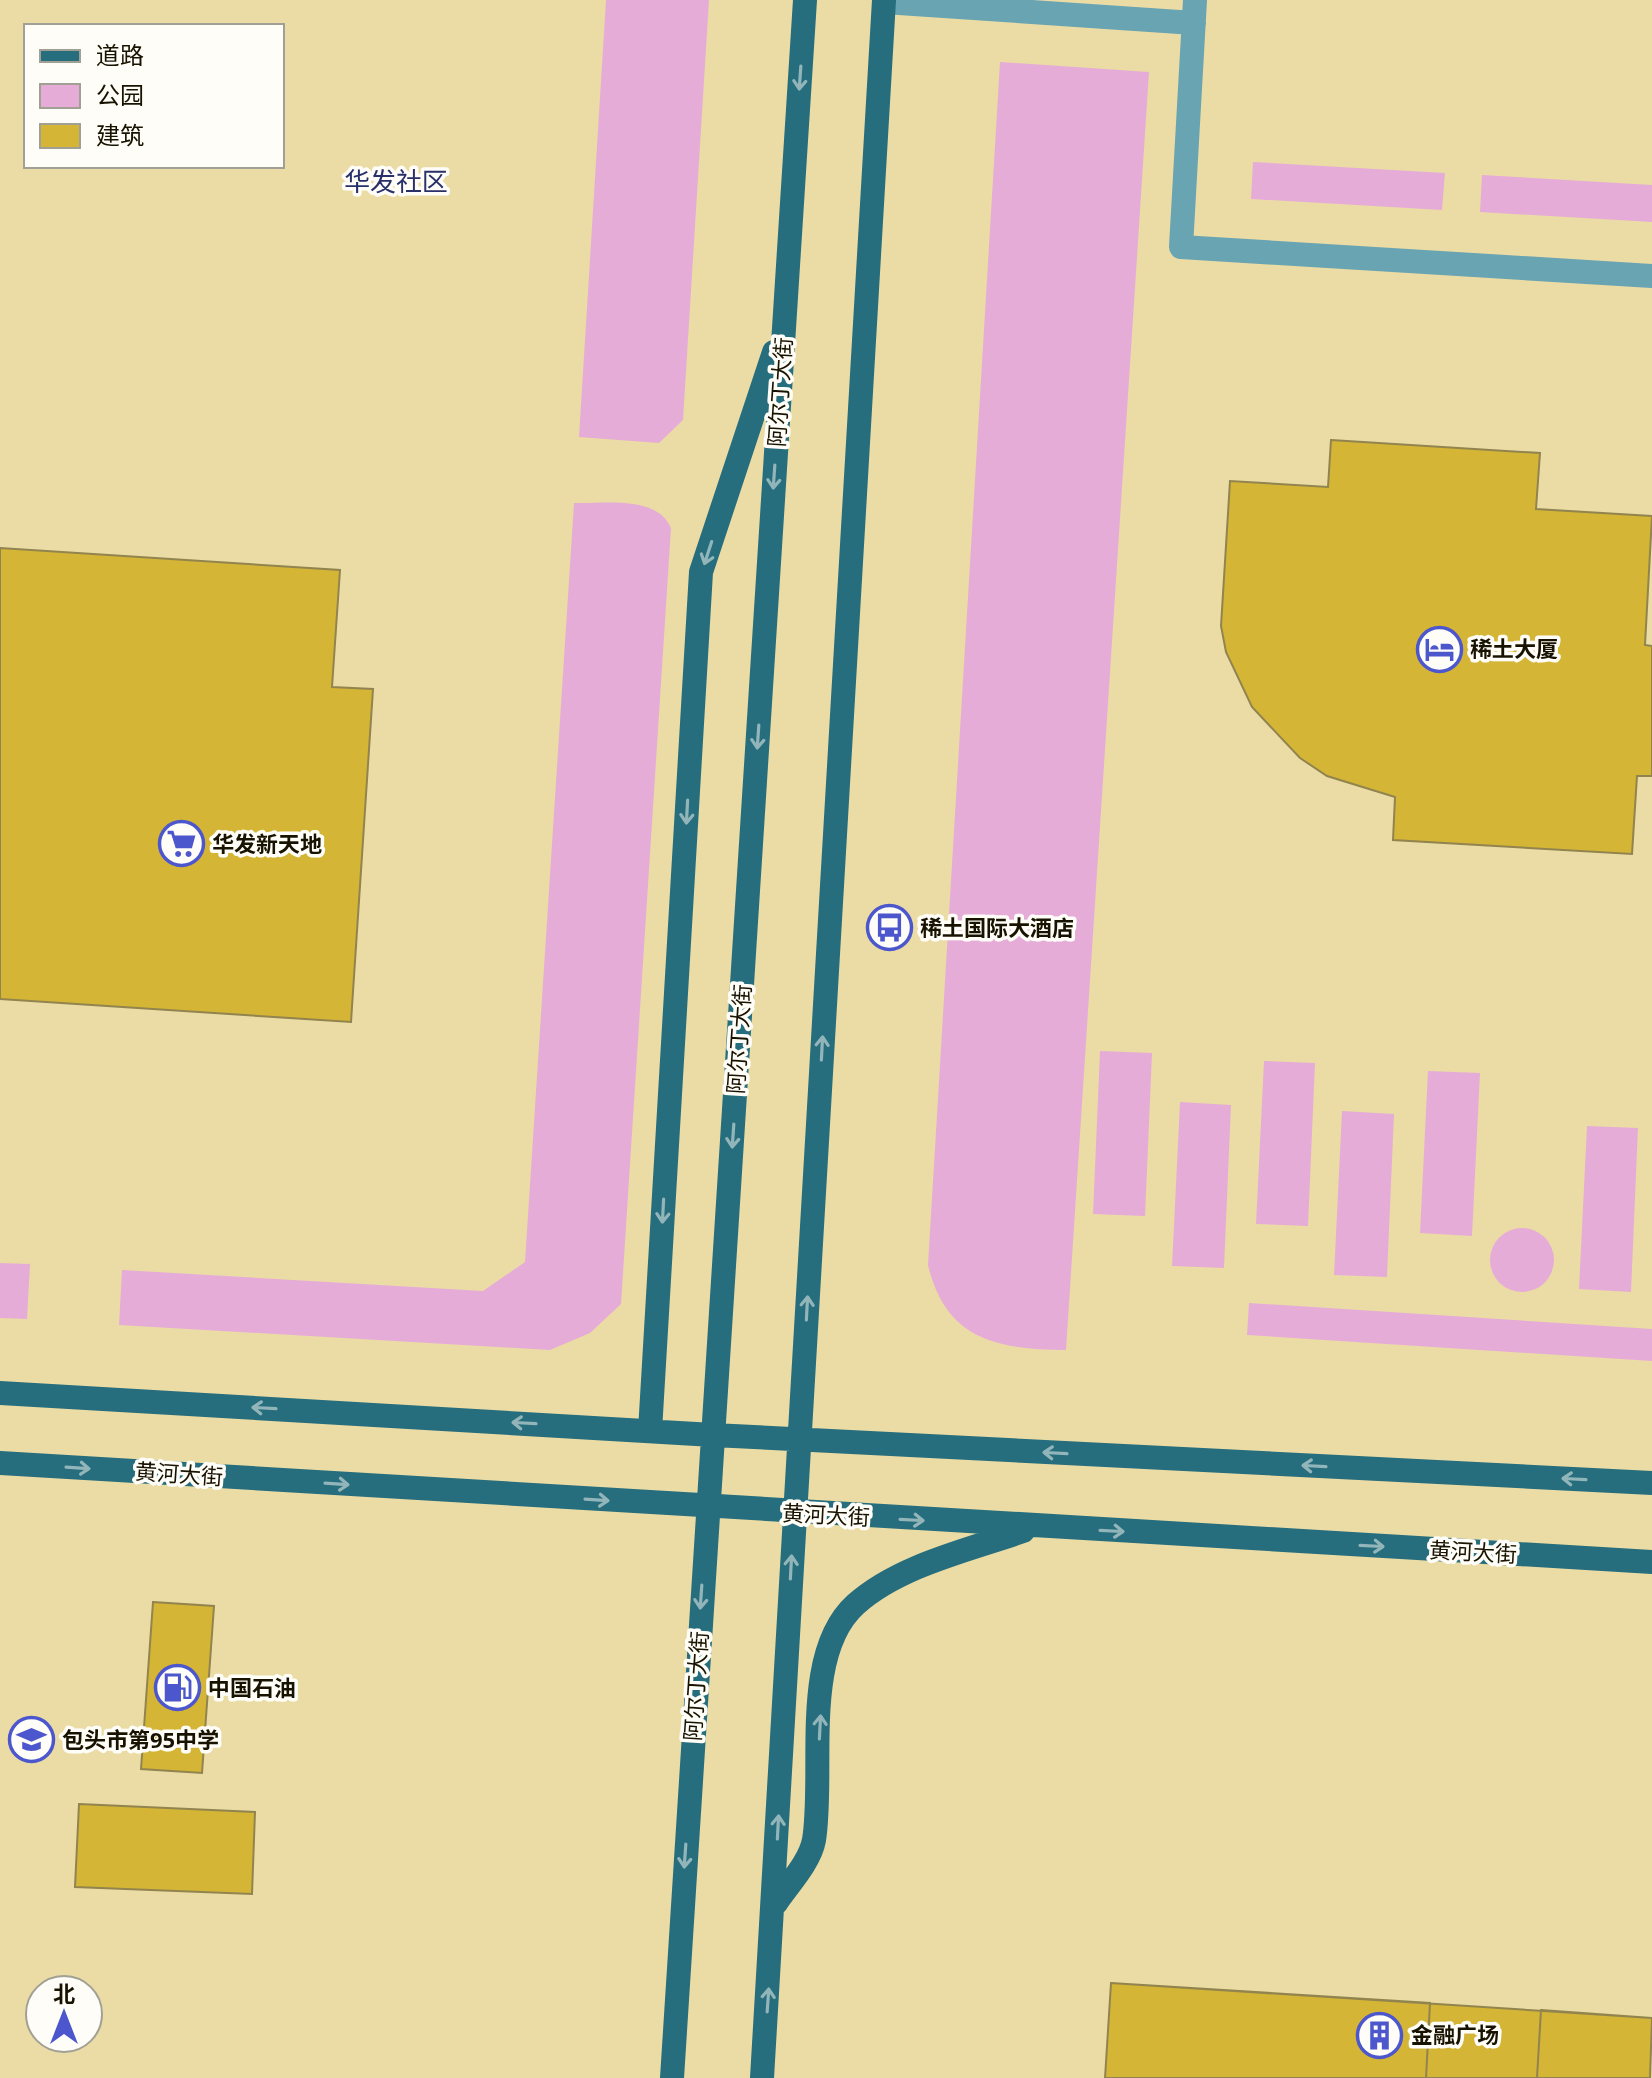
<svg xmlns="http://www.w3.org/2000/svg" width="1652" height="2078" viewBox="0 0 1652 2078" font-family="'Open Sans','Noto Sans SC',sans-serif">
	<rect width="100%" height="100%" fill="#ebdca5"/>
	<!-- green -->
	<path fill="#e5acd8" d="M606 0H709L683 420 659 443 579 437Z
		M1000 62 1149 72 1066 1350C998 1349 946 1341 928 1265Z
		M1253 162 1445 173 1442 210 1251 199Z
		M1482 175 1652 185V222L1480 212Z
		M574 503C605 504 657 495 671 528L621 1304 590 1333 550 1350 119 1325 122 1270 483 1291 525 1262Z
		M1100 1051 1152 1053 1145 1216 1093 1214Z
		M1264 1061 1315 1063 1308 1226 1256 1224Z
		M1428 1071 1480 1073 1472 1236 1420 1233Z
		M1180 1102 1231 1105 1224 1268 1172 1266Z
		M1342 1111 1394 1114 1387 1277 1334 1275Z
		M1587 1126 1638 1128 1631 1292 1579 1289Z
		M1490 1260a32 32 0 1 1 64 0a32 32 0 1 1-64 0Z
		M0 1263 30 1264 27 1319 0 1318Z
		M1249 1303 1652 1329V1361L1247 1335Z"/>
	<!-- building -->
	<path fill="#d4b535" stroke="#92844f" stroke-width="2" d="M1331 440 1540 453 1536 509 1652 516 1645 645 1652 646V776H1637L1632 854 1393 840 1395 797 1327 776 1300 758 1252 707 1226 652 1221 626 1230 481 1328 487Z
		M0 548 340 570 332 687 373 689 351 1022 0 999Z
		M153 1602 214 1606 202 1773 141 1769Z
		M79 1804 255 1812 252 1894 75 1887Z
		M1111 1983 1430 2003 1426 2078H1105Z
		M1111 1983 1652 2018 1650 2078H1105Z
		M1541 2010 1652 2018 1650 2078H1537Z"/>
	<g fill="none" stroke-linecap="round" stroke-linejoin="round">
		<!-- street -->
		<path stroke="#69a4b2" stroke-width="24" d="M1195 0 1181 247 1652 276
			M884 2 1194 23"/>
		<!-- primary -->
		<path stroke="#266d7d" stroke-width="24" d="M0 1393 713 1435 1652 1483
			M650 1431 701 572 774 352
			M0 1463 1652 1562
			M776 1903C788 1885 810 1862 814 1840 825 1772 800 1654 856 1604 900 1565 969 1550 1023 1531
			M672 2078 805 0
			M762 2078 884 0"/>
	</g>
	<!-- one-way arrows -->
	<defs><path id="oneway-shaft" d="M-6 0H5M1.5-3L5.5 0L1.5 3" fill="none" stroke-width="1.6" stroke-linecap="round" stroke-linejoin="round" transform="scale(2)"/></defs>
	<g stroke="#92b5ba">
		<use href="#oneway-shaft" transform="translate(800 78) rotate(94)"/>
		<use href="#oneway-shaft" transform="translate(774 477) rotate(94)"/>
		<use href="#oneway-shaft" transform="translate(708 553) rotate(108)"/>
		<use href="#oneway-shaft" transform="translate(758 737) rotate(94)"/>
		<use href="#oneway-shaft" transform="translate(687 812) rotate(93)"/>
		<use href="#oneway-shaft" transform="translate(822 1048) rotate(-87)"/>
		<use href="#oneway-shaft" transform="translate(733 1136) rotate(94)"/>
		<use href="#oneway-shaft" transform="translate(663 1211) rotate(93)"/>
		<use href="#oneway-shaft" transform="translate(807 1308) rotate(-87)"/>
		<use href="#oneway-shaft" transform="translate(264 1408) rotate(-177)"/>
		<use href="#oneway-shaft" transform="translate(524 1423) rotate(-177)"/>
		<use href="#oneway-shaft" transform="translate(1055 1453) rotate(-177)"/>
		<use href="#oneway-shaft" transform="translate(1314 1466) rotate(-177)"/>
		<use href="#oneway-shaft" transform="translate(78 1468) rotate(4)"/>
		<use href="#oneway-shaft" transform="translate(1574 1479) rotate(-177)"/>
		<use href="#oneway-shaft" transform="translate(337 1484) rotate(4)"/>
		<use href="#oneway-shaft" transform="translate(597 1500) rotate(4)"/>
		<use href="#oneway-shaft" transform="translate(912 1520) rotate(3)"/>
		<use href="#oneway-shaft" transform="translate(1112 1531) rotate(3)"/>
		<use href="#oneway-shaft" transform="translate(1372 1546) rotate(3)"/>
		<use href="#oneway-shaft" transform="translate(791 1567) rotate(-87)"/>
		<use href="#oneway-shaft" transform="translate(701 1597) rotate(94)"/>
		<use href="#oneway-shaft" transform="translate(820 1727) rotate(-87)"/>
		<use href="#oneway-shaft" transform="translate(778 1827) rotate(-87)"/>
		<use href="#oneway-shaft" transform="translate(685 1856) rotate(94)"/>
		<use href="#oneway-shaft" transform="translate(768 2000) rotate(-86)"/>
	</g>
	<!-- icons -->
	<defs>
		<symbol id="hotel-ring" viewBox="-11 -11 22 22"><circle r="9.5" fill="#fefdf7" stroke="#4d57cd" stroke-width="1.5"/><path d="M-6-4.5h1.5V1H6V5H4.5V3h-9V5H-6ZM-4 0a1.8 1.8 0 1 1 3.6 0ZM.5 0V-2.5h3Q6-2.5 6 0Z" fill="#4d57cd"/></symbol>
		<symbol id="supermarket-ring" viewBox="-11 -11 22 22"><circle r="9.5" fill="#fefdf7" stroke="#4d57cd" stroke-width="1.5"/><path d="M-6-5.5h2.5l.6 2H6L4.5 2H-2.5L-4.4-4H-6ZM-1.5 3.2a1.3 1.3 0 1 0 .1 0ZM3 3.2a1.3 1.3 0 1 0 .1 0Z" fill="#4d57cd"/></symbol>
		<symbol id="bus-ring" viewBox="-11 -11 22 22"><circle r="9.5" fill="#fefdf7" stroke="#4d57cd" stroke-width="1.5"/><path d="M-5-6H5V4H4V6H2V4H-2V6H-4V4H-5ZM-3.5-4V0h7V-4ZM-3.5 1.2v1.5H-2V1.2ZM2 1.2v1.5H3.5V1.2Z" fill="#4d57cd"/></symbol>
		<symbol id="fuel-ring" viewBox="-11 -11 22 22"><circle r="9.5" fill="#fefdf7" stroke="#4d57cd" stroke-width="1.5"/><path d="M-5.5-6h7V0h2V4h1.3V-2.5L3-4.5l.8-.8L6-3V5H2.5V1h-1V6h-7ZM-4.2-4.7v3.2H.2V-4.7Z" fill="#4d57cd"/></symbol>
		<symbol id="school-ring" viewBox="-11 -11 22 22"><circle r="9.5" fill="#fefdf7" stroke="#4d57cd" stroke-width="1.5"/><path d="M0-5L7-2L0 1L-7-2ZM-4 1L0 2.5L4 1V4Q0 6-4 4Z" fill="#4d57cd"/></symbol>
		<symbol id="building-ring" viewBox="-11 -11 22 22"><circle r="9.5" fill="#fefdf7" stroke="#4d57cd" stroke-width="1.5"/><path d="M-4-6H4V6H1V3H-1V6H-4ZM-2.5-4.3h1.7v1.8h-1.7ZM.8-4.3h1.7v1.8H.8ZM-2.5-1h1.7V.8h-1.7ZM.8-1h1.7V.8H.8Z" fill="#4d57cd"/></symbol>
	</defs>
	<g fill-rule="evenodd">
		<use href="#hotel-ring" x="1414" y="624" width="51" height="51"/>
		<use href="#supermarket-ring" x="156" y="818" width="51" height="51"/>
		<use href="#bus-ring" x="864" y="902" width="51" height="51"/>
		<use href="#fuel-ring" x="152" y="1662" width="51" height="51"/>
		<use href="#school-ring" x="6" y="1714" width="51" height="51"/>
		<use href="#building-ring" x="1354" y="2010" width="51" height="51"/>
	</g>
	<g text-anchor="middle" stroke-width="7" stroke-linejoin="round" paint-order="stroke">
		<!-- street labels -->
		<g font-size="22" fill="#181201" stroke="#fefdf7">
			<text transform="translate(780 392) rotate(-86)" y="8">阿尔丁大街</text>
			<text transform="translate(739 1039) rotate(-86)" y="8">阿尔丁大街</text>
			<text transform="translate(179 1474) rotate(4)" y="8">黄河大街</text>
			<text transform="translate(826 1515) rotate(3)" y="8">黄河大街</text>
			<text transform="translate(1473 1552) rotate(3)" y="8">黄河大街</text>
			<text transform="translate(696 1686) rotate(-86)" y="8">阿尔丁大街</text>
		</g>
		<!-- poi labels -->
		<g font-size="22" font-weight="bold" fill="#181201" stroke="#fefdf7" text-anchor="start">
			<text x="1470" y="657">稀土大厦</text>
			<text x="212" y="852">华发新天地</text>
			<text x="920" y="936">稀土国际大酒店</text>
			<text x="208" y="1696">中国石油</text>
			<text x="62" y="1748">包头市第95中学</text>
			<text x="1411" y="2043">金融广场</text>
		</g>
		<!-- quarter labels -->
		<g font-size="26" fill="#282f69" stroke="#fefdf7">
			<text x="396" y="191">华发社区</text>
		</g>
	</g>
	<!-- legend -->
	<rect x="24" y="24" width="260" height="144" fill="#fefdf7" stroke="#a29f95" stroke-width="2"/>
	<rect x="40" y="50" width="40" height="12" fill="#266d7d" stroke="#a29f95" stroke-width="2"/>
	<text x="96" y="64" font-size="24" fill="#181201">道路</text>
	<rect x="40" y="84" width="40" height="24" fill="#e5acd8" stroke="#a29f95" stroke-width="2"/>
	<text x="96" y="104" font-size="24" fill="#181201">公园</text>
	<rect x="40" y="124" width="40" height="24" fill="#d4b535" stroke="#a29f95" stroke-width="2"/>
	<text x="96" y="144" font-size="24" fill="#181201">建筑</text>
	<!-- north arrow -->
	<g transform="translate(64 2014)"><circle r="38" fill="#fefdf7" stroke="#a29f95" stroke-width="2"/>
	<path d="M0-6L14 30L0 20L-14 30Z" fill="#4d57cd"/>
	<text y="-12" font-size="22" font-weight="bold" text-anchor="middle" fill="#181201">北</text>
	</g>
</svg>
